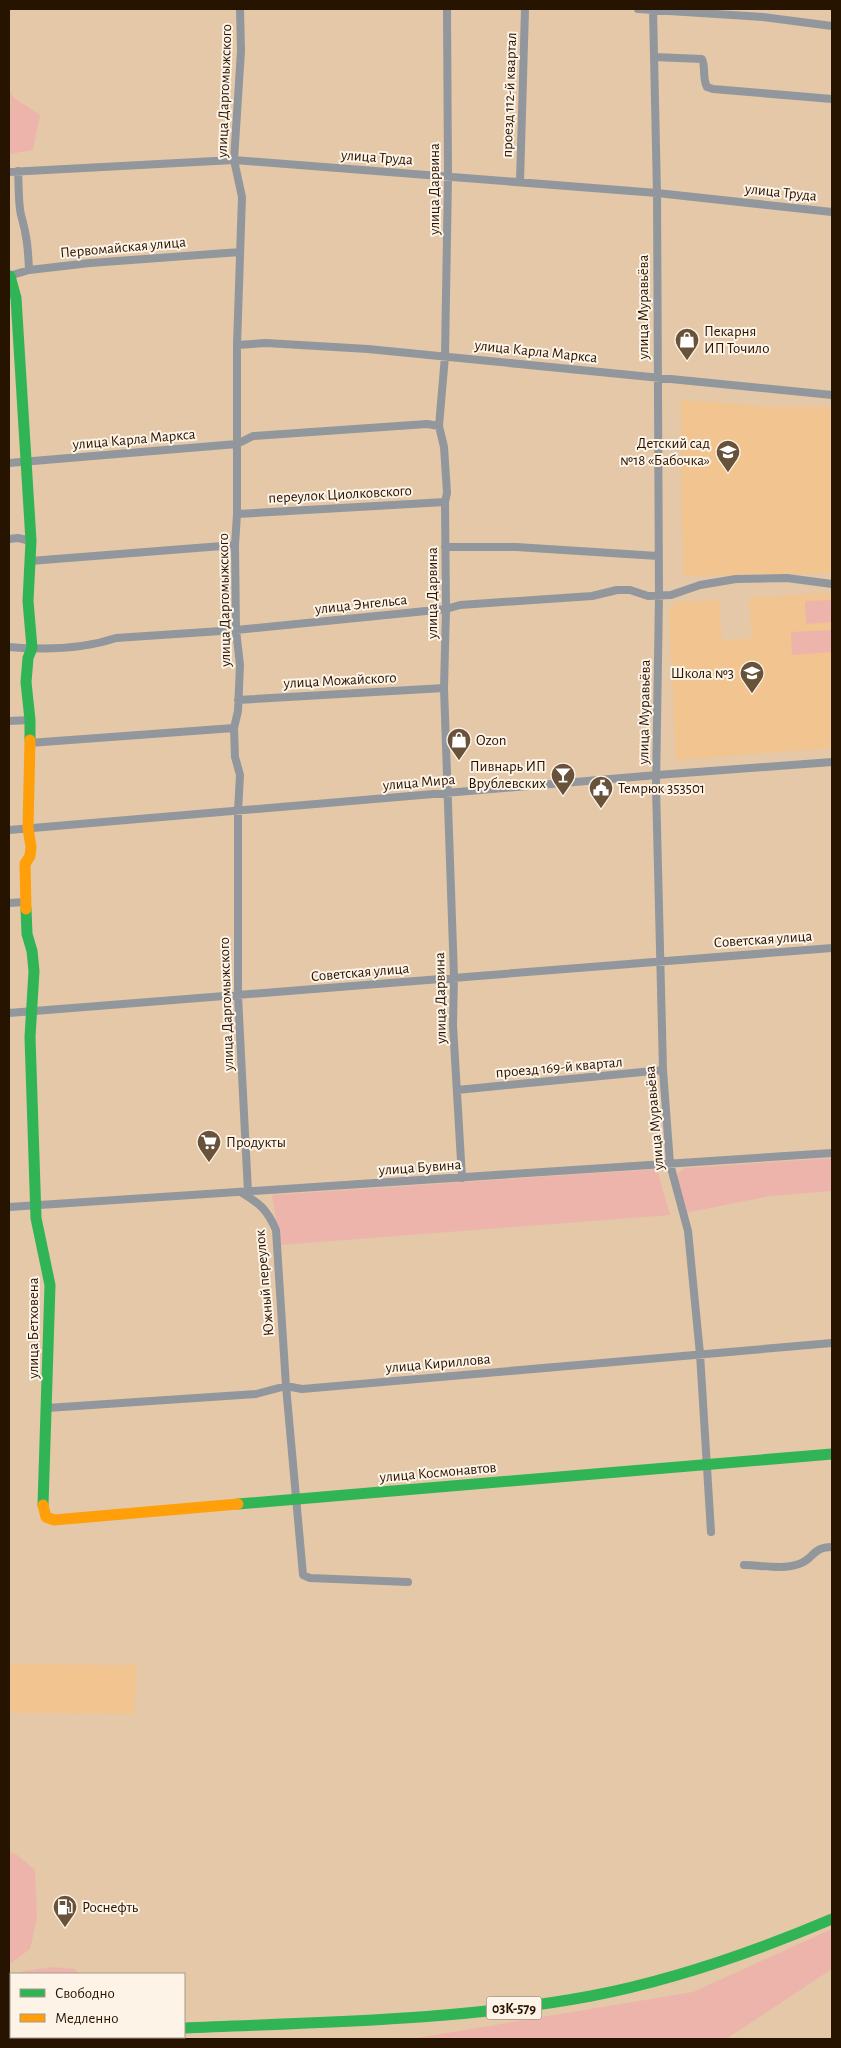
<svg xmlns="http://www.w3.org/2000/svg" width="841" height="2048" viewBox="0 0 841 2048" font-family="'Alegreya Sans',sans-serif">
	<rect width="100%" height="100%" fill="#e4c8a7"/>
	<!-- built -->
	<path fill="#f1c490" d="M681 400 773 407H832V573L683 576Z
		M832 593V748L676 760 669 612 675 602 719 600 722 640 752 638 749 598Z
		M9 1664 137 1665 134 1714 9 1713Z"/>
	<!-- green -->
	<path fill="#edb4ab" d="M9 90 14 98 40 115 33 150 9 154Z
		M832 600V622L806 624 805 601Z
		M832 630V652L792 655 791 632Z
		M832 1158V1191L770 1196 685 1213 676 1175 685 1168Z
		M657 1169 670 1215 280 1245 272 1195Z
		M9 1852 17 1855 35 1870 37 1918 30 1949 10 1964H9Z
		M832 1929V1969L726 2039H349L417 2038 693 1992Z
		M53 1967 75 1969 79 1974H18L24 1971Z
		M11 1978V2037H70L59 2039H9V1979Z"/>
	<g fill="none" stroke-linecap="round" stroke-linejoin="round">
		<!-- street -->
		<path stroke="#91979c" stroke-width="8" d="M240 9 241 51 234 160 242 197 237 345V514L235 545 236 630 240 665 238 711 234 728 235 757 240 775 238 811V996L248 1192
			M447 9 448 177 445 356 439 426 444 447 447 493 445 502 446 609 444 688 454 977 453 1025 462 1178
			M638 9 763 17 832 26
			M653 9 657 193 659 595 656 787 663 1070 670 1164 688 1231 700 1354 711 1532
			M654 57 702 59C706 68 702 78 707 87L713 89 832 99
			M18 171C19 185 18 202 21 215 27 236 28 248 29 270
			M9 172 234 160 657 193 832 212
			M520 182 525 9
			M9 276 29 270 90 263 240 252
			M237 345 266 343 368 349 832 395
			M9 463 237 444 253 436 427 424 439 426
			M237 514 445 502
			M9 539 18 538 31 541
			M445 547H516L658 556
			M30 561 235 545
			M9 647C43 650 83 649 116 638L236 630 446 609 460 605 592 596 617 590H630L648 596 671 595 700 585 736 579 787 578 832 584
			M238 700 444 688
			M9 721 30 720
			M29 743 234 728
			M9 830 657 775 832 762
			M9 903 25 902
			M9 1013 832 948
			M457 1090 663 1070
			M241 1192C260 1204 267 1209 276 1230L286 1386 303 1575 310 1578 408 1582
			M9 1207 832 1153
			M47 1408 256 1394 286 1386 302 1389 832 1343
			M744 1565C760 1565 783 1570 799 1564 814 1559 812 1547 832 1547"/>
		<!-- fast -->
		<path stroke="#30b455" stroke-width="11" d="M10 276 16 298 31 541 28 601 32 648 28 658 26 682 30 720V740
			M26 909 27 934 32 951 34 971 30 1037 36 1218 50 1285 43 1505
			M238 1504 832 1454
			M184 2028C320 2022 457 2021 591 1996 674 1980 754 1952 832 1919
			M103 2039 115 2037"/>
		<!-- slow -->
		<path stroke="#ff9f0a" stroke-width="11" d="M26 909 25 864 30 856 31 847 28 828 30 740
			M43 1505 46 1517 54 1520 238 1504"/>
	</g>
	<!-- icons -->
	<defs>
		<symbol id="shop-pin" viewBox="-11 -11 22 30"><path d="M0 17L-7.5 6A9.5 9.5 0 1 1 7.5 6Z" fill="#68523a" stroke="#fef3e7"/><path d="M-5-2.5h2.3a2.7 3.5 0 0 1 5.4 0H5L5.5 6h-11ZM-1.5-2.5h3a1.5 2.3 0 0 0-3 0Z" fill="#fff"/></symbol>
		<symbol id="school-pin" viewBox="-11 -11 22 30"><path d="M0 17L-7.5 6A9.5 9.5 0 1 1 7.5 6Z" fill="#68523a" stroke="#fef3e7"/><path d="M0-5L7-2L0 1L-7-2ZM-4 1L0 2.5L4 1V4Q0 6-4 4Z" fill="#fff"/></symbol>
		<symbol id="bar-pin" viewBox="-11 -11 22 30"><path d="M0 17L-7.5 6A9.5 9.5 0 1 1 7.5 6Z" fill="#68523a" stroke="#fef3e7"/><path d="M-6-5H6L.8 .8V4.5H3.5V6h-7V4.5H-.8V.8Z" fill="#fff"/></symbol>
		<symbol id="civic-pin" viewBox="-11 -11 22 30"><path d="M0 17L-7.5 6A9.5 9.5 0 1 1 7.5 6Z" fill="#68523a" stroke="#fef3e7"/><path d="M-.6-6.5H3V-4.5H.6V-3L4-1V1h2V6H-6V1h2V-1L-.6-3ZM-1.2 2.5V6h2.4V2.5Z" fill="#fff"/></symbol>
		<symbol id="supermarket-pin" viewBox="-11 -11 22 30"><path d="M0 17L-7.5 6A9.5 9.5 0 1 1 7.5 6Z" fill="#68523a" stroke="#fef3e7"/><path d="M-6-5.5h2.5l.6 2H6L4.5 2H-2.5L-4.4-4H-6ZM-1.5 3.2a1.3 1.3 0 1 0 .1 0ZM3 3.2a1.3 1.3 0 1 0 .1 0Z" fill="#fff"/></symbol>
		<symbol id="fuel-pin" viewBox="-11 -11 22 30"><path d="M0 17L-7.5 6A9.5 9.5 0 1 1 7.5 6Z" fill="#68523a" stroke="#fef3e7"/><path d="M-5.5-6h7V0h2V4h1.3V-2.5L3-4.5l.8-.8L6-3V5H2.5V1h-1V6h-7ZM-4.2-4.7v3.2H.2V-4.7Z" fill="#fff"/></symbol>
	</defs>
	<g fill-rule="evenodd">
		<use href="#shop-pin" x="673" y="326" width="28" height="38"/>
		<use href="#school-pin" x="714" y="438" width="28" height="38"/>
		<use href="#school-pin" x="738" y="659" width="28" height="38"/>
		<use href="#shop-pin" x="445" y="726" width="28" height="38"/>
		<use href="#bar-pin" x="549" y="761" width="28" height="38"/>
		<use href="#civic-pin" x="587" y="774" width="28" height="38"/>
		<use href="#supermarket-pin" x="195" y="1128" width="28" height="38"/>
		<use href="#fuel-pin" x="51" y="1893" width="28" height="38"/>
	</g>
	<g text-anchor="middle" stroke-width="4" stroke-linejoin="round" paint-order="stroke">
		<!-- shield labels -->
		<rect fill="#fef3e7" stroke="#675645" stroke-width="1" x="486.5" y="1996.5" width="55" height="23" rx="4"/>
		<g font-size="14" font-weight="bold" fill="#261300">
			<text x="514" y="2013">03К-579</text>
		</g>
		<!-- street labels -->
		<g font-size="15" fill="#261300" stroke="#fef3e7">
			<text transform="translate(224 91) rotate(-88)" y="5">улица Даргомыжского</text>
			<text transform="translate(509 95) rotate(-88)" y="5">проезд 112-й квартал</text>
			<text transform="translate(377 157) rotate(4)" y="5">улица Труда</text>
			<text transform="translate(434 189) rotate(-90)" y="5">улица Дарвина</text>
			<text transform="translate(781 192) rotate(6)" y="5">улица Труда</text>
			<text transform="translate(123 247) rotate(-5)" y="5">Первомайская улица</text>
			<text transform="translate(643 307) rotate(-90)" y="5">улица Муравьёва</text>
			<text transform="translate(536 351) rotate(6)" y="5">улица Карла Маркса</text>
			<text transform="translate(134 439) rotate(-5)" y="5">улица Карла Маркса</text>
			<text transform="translate(340 494) rotate(-3)" y="5">переулок Циолковского</text>
			<text transform="translate(432 593) rotate(-90)" y="5">улица Дарвина</text>
			<text transform="translate(224 600) rotate(-91)" y="5">улица Даргомыжского</text>
			<text transform="translate(361 604) rotate(-6)" y="5">улица Энгельса</text>
			<text transform="translate(340 680) rotate(-3)" y="5">улица Можайского</text>
			<text transform="translate(644 712) rotate(-89)" y="5">улица Муравьёва</text>
			<text transform="translate(419 782) rotate(-5)" y="5">улица Мира</text>
			<text transform="translate(763 939) rotate(-4)" y="5">Советская улица</text>
			<text transform="translate(360 972) rotate(-5)" y="5">Советская улица</text>
			<text transform="translate(440 998) rotate(-91)" y="5">улица Дарвина</text>
			<text transform="translate(226 1004) rotate(-92)" y="5">улица Даргомыжского</text>
			<text transform="translate(559 1067) rotate(-5)" y="5">проезд 169-й квартал</text>
			<text transform="translate(654 1118) rotate(-95)" y="5">улица Муравьёва</text>
			<text transform="translate(420 1167) rotate(-4)" y="5">улица Бувина</text>
			<text transform="translate(264 1283) rotate(-95)" y="5">Южный переулок</text>
			<text transform="translate(33 1328) rotate(-90)" y="5">улица Бетховена</text>
			<text transform="translate(438 1363) rotate(-5)" y="5">улица Кириллова</text>
			<text transform="translate(438 1472) rotate(-5)" y="5">улица Космонавтов</text>
		</g>
		<!-- poi labels -->
		<g font-size="15" fill="#261300" stroke="#fef3e7" text-anchor="start">
			<text x="704" y="336">Пекарня<tspan x="704" dy="17">ИП Точило</tspan></text>
			<text x="710" y="448" text-anchor="end">Детский сад<tspan x="710" dy="17">№18 «Бабочка»</tspan></text>
			<text x="734" y="678" text-anchor="end">Школа №3</text>
			<text x="476" y="745">Ozon</text>
			<text x="546" y="771" text-anchor="end">Пивнарь ИП<tspan x="546" dy="17">Врублевских</tspan></text>
			<text x="618" y="793">Темрюк 353501</text>
			<text x="226" y="1147">Продукты</text>
			<text x="82" y="1912">Роснефть</text>
		</g>
	</g>
	<!-- border -->
	<rect width="841" height="2048" fill="none" stroke="#261300" stroke-width="20"/>
	<!-- legend -->
	<rect x="10" y="1973" width="175" height="65" fill="#fef3e7" stroke="#a8998b"/>
	<rect x="20" y="1989" width="25" height="8" fill="#30b455" stroke="#a8998b"/>
	<text x="55" y="1998" font-size="15" fill="#261300">Свободно</text>
	<rect x="20" y="2014" width="25" height="8" fill="#ff9f0a" stroke="#a8998b"/>
	<text x="55" y="2023" font-size="15" fill="#261300">Медленно</text>
</svg>
